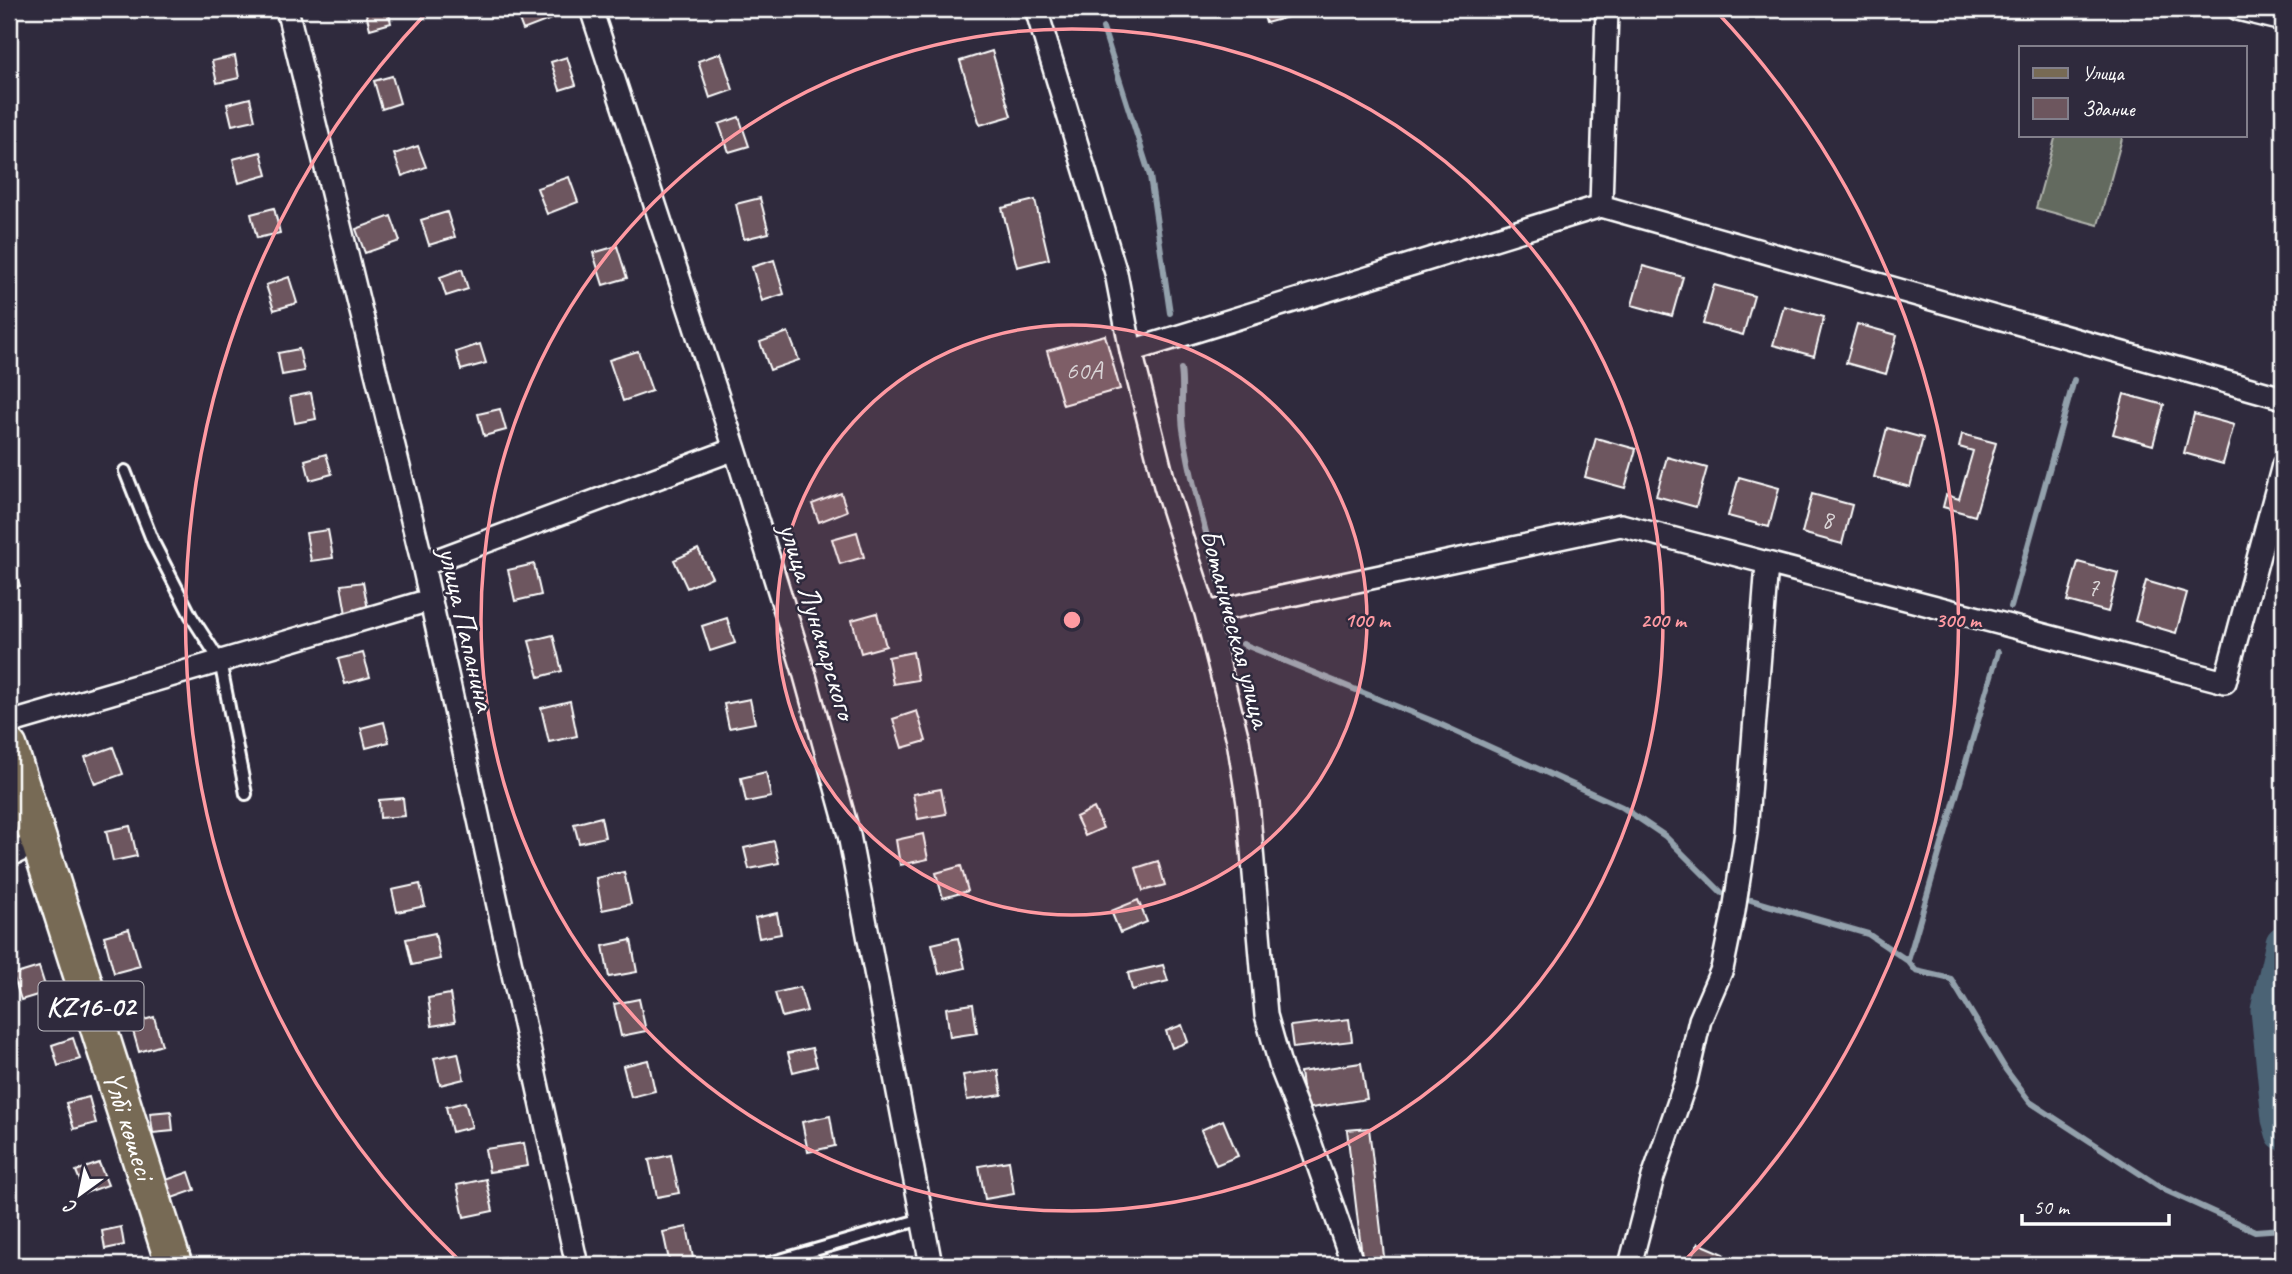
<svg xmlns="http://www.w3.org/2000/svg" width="2292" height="1274" viewBox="0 0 2292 1274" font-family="Caveat,sans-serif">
	<rect width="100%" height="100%" fill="#2f2a3d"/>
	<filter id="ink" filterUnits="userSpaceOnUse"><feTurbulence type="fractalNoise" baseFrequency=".0143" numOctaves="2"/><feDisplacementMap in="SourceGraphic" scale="14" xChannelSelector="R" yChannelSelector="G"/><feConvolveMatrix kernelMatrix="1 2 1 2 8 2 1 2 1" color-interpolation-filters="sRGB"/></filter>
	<g filter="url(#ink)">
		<!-- green -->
		<path fill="#636a5e" stroke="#b1b4ae" stroke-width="2" d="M2056 135H2123L2098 225 2036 208Z"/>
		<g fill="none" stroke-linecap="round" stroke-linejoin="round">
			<!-- stream -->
			<path stroke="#93a1ac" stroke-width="6" d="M1103 28 1150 176 1170 313
				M1181 369C1184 389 1180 409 1183 429 1191 483 1207 535 1221 588
				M2011 607 2074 380
				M1243 644 1435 722 1622 807 1665 836 1722 893
				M1751 900 1868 934 1908 961 1916 971 1951 979 2006 1070 2030 1102 2165 1190 2255 1231 2283 1229
				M1908 961 1998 652"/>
			<!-- river -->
			<path stroke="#4b6375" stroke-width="35" d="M2283 943 2268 1010 2279 1119 2283 1133"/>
		</g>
		<!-- building -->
		<path fill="#6d565e" stroke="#fff" stroke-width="2" d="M365 9H388L391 23 370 29Z
			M515 9H551L554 18 523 30Z
			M1262 9H1317L1266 23Z
			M992 51 1011 116 980 125 960 61Z
			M721 53 733 90 710 98 698 61Z
			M235 56 239 78 217 83 212 61Z
			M567 57 576 85 560 90 551 62Z
			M392 76 400 103 382 109 374 81Z
			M250 98 255 120 232 125 227 104Z
			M739 117 749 146 729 152 719 124Z
			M418 146 426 167 402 176 394 154Z
			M261 152 267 175 239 183 233 159Z
			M569 177 578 202 547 214 537 188Z
			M760 198 769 233 744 239 736 204Z
			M1035 200 1049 259 1017 267 1002 208Z
			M274 208 280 233 257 238 251 214Z
			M447 212 455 237 429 245 421 220Z
			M391 216 400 241 365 253 356 229Z
			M617 246 627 278 603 285 593 253Z
			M774 260 784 294 762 301 752 267Z
			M1643 266 1683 277 1672 316 1632 305Z
			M462 269 468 289 446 296 440 277Z
			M289 277 297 303 274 310 266 285Z
			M1714 285 1754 296 1743 335 1703 324Z
			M1784 306 1824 317 1814 356 1773 345Z
			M1857 324 1897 335 1886 374 1846 363Z
			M788 332 799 360 770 370 760 342Z
			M1105 335 1120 389 1063 405 1047 351Z
			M480 344 486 363 461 370 456 352Z
			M299 349 304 371 282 375 278 353Z
			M638 351 652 391 623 401 609 360Z
			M311 393 316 419 295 423 290 397Z
			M2124 394 2164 405 2153 445 2113 434Z
			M500 409 506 430 484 436 478 414Z
			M2194 414 2234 425 2223 464 2184 453Z
			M1887 428 1923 438 1910 487 1874 477Z
			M1962 434 1996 443 1975 516 1943 507 1946 495 1959 499 1973 451 1959 447Z
			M1596 438 1636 449 1625 488 1585 477Z
			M326 454 332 474 310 480 305 460Z
			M1667 457 1707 468 1696 507 1656 496Z
			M1739 477 1779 488 1769 527 1728 516Z
			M841 493 847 511 819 522 812 504Z
			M1812 494 1852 505 1842 544 1802 533Z
			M328 530 333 558 311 561 306 533Z
			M857 532 864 557 840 564 832 539Z
			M698 549 712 577 687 588 674 560Z
			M13 562 20 586 9 589V564Z
			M2078 562 2118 573 2108 612 2067 601Z
			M534 564 541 595 515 601 508 570Z
			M2146 581 2187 593 2176 633 2135 621Z
			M363 582 368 610 346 614 341 585Z
			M877 613 886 646 861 653 852 620Z
			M727 618 735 643 710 651 702 626Z
			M553 635 562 671 539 677 529 641Z
			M913 652 918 680 893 684 888 657Z
			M363 653 370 677 345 684 338 659Z
			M750 699 755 723 729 728 724 704Z
			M570 701 577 736 549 742 541 708Z
			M917 711 926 741 902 748 893 719Z
			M384 722 389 742 366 748 361 728Z
			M113 747 123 774 95 784 85 757Z
			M766 772 771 797 746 802 741 778Z
			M941 789 946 814 918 819 913 794Z
			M403 798 405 816 380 818 379 800Z
			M1094 808 1103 828 1085 836 1076 817Z
			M601 817 605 837 579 843 574 824Z
			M130 826 137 856 113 861 106 831Z
			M923 834 928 859 900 865 896 840Z
			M774 841 779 863 749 869 744 848Z
			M1158 861 1165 885 1143 891 1136 868Z
			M961 866 968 891 943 898 936 873Z
			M624 872 631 904 602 910 596 878Z
			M420 884 425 906 397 912 392 890Z
			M1138 900 1147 922 1120 933 1111 911Z
			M777 913 781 934 759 938 755 918Z
			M129 929 140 966 114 973 104 936Z
			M435 933 440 959 412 965 406 939Z
			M958 938 965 968 939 974 932 944Z
			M631 940 637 972 609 977 603 946Z
			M1163 965 1168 981 1132 990 1128 973Z
			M39 967 47 992 21 1000 13 975Z
			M800 987 807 1011 782 1017 775 993Z
			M450 994 455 1022 432 1026 428 998Z
			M639 999 646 1031 621 1036 614 1004Z
			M973 1004 977 1033 950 1037 946 1008Z
			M154 1017 162 1045 139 1052 131 1024Z
			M1349 1019 1352 1041 1293 1048 1290 1026Z
			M1182 1025 1188 1042 1172 1048 1166 1031Z
			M73 1038 80 1059 58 1066 52 1045Z
			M812 1048 817 1066 793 1072 788 1053Z
			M458 1053 464 1079 440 1085 434 1058Z
			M648 1060 655 1091 631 1097 623 1066Z
			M1361 1063 1367 1099 1305 1109 1300 1072Z
			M998 1070 1002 1095 967 1100 963 1075Z
			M89 1097 96 1123 74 1129 66 1103Z
			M465 1102 472 1127 452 1132 446 1107Z
			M171 1111 173 1131 153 1133 150 1113Z
			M830 1116 835 1146 808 1152 802 1122Z
			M1223 1120 1238 1156 1216 1165 1201 1130Z
			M1369 1128 1385 1265H1363L1347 1130Z
			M524 1143 528 1166 489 1172 485 1149Z
			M671 1155 679 1193 657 1197 649 1160Z
			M1009 1161 1014 1194 985 1199 979 1166Z
			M99 1163 108 1185 85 1193 76 1171Z
			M189 1172 195 1190 172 1198 166 1180Z
			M486 1179 493 1211 464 1217 457 1185Z
			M121 1227 124 1245 105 1249 102 1231Z
			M687 1227 694 1263 670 1265 663 1232Z
			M1698 1243 1724 1254 1719 1265H1688Z
			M504 1257 505 1265H470V1263Z
			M1175 1258 1177 1265H1146Z"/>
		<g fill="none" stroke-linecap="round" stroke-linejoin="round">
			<defs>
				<path id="service" d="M125 471 153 542 191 616 220 661 246 794
					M763 1265 922 1219"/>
				<path id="minor" d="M287 9 423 565 577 1265
					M591 9 735 449 804 672 849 835 931 1265
					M1036 9 1116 273 1131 351 1165 486 1206 613 1238 740 1248 803 1266 1015 1281 1068 1308 1136 1353 1265
					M2238 9 2283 20
					M1601 206 1607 9
					M1131 351 1601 206 2283 398
					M423 565 735 449
					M1206 613 1621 525 2225 682 2283 465
					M9 723 430 600
					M9 856 38 842
					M1630 1265 1653 1177 1686 1081 1700 1020 1722 969 1734 911 1746 833 1767 564"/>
				<g id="primary">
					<path id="s1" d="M9 747 174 1265"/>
				</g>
			</defs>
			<!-- service casing -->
			<use href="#service" stroke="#fff" stroke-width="16"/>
			<!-- minor casing -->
			<use href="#minor" stroke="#fff" stroke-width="26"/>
			<!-- primary casing -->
			<use href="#primary" stroke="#fff" stroke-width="40"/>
			<!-- service -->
			<use href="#service" stroke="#2f2a3d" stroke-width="10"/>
			<!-- minor -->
			<use href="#minor" stroke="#2f2a3d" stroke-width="21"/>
			<!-- primary -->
			<use href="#primary" stroke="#776a54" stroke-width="35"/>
		</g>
	</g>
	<!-- distance rings -->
	<circle cx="1072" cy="620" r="295" fill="#ff9aa2" fill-opacity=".12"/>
	<g fill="none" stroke="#ff9aa2" stroke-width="3.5">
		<circle cx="1072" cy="620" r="295"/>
		<circle cx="1072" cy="620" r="591"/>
		<path d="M462 1263A886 886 0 0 1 429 10M1715 10A886 886 0 0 1 1682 1263"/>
	</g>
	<g text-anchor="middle" stroke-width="5" stroke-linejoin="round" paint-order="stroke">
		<!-- number labels -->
		<g font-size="26" fill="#dad5d7">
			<text x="1084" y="379">60А</text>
			<text x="1827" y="528">8</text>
			<text x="2093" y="596">7</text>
		</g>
		<!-- shield labels -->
		<rect fill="#2f2a3d" stroke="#c1bfc5" stroke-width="2" x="38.5" y="981.5" width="105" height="49" rx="5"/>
		<g font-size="28" font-weight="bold" fill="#fff">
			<text x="91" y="1016">KZ16-02</text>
		</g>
		<!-- street labels -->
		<g font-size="30" fill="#fff" stroke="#2f2a3d">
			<text transform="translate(818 621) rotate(73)" y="10">улица Луначарского</text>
			<text transform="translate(1236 628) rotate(75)" y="10">Ботаническая улица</text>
			<text transform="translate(467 629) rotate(77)" y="10">улица Папанина</text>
			<text dy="10" stroke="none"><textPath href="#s1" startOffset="397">Үлбі көшесі</textPath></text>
		</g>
	</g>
	<circle cx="1072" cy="620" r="10" fill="#ff9aa2" stroke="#2f2a3d" stroke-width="3.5"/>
	<g font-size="21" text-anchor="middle" font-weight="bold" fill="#ff9aa2" stroke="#2f2a3d" stroke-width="5" stroke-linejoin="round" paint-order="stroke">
		<text x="1367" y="627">100 m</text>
		<text x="1663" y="627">200 m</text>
		<text x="1958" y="627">300 m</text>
	</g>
	<!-- margin -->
	<rect width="2292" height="1274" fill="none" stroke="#2f2a3d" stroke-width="35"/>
	<rect x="18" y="18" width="2257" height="1239" fill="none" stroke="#fff" stroke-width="2.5" filter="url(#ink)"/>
	<!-- legend -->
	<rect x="2019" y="46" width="228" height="91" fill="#2f2a3d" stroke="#827f8b" stroke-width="2"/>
	<rect x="2033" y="68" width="35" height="10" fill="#776a54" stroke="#827f8b" stroke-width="2"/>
	<text x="2082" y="80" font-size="21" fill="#ffffff">Улица</text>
	<rect x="2033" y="98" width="35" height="21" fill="#6d565e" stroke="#827f8b" stroke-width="2"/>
	<text x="2082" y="116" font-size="21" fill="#ffffff">Здание</text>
	<!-- north arrow -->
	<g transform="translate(80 1194) rotate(213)" stroke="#2f2a3d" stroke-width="5" paint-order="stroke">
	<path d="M0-5L12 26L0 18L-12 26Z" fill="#ffffff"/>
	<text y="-10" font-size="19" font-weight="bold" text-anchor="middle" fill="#ffffff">С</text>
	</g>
	<!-- scale -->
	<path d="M2022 1214v10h147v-10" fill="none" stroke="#ffffff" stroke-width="3.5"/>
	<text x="2033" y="1214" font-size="21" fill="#ffffff" stroke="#2f2a3d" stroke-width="5" paint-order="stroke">50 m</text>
</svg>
